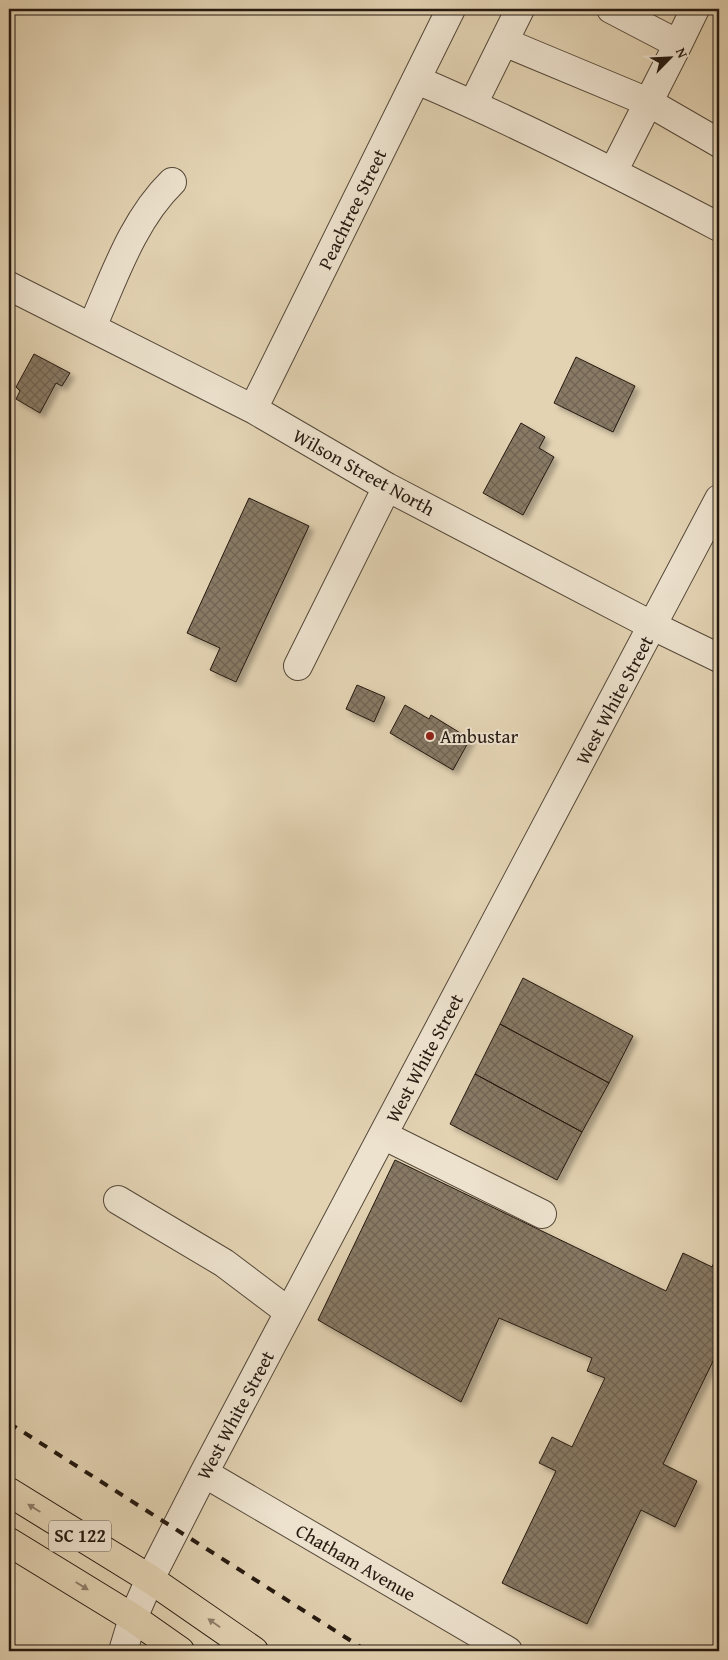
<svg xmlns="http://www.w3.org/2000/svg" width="728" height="1660" viewBox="0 0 728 1660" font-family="'Gentium Book Plus',serif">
	<defs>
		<pattern id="building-cross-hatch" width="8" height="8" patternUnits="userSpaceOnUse" patternTransform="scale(1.25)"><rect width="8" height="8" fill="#887a65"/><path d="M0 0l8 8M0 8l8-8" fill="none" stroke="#6f6352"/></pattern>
		<filter id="shadow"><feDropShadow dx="4.5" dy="4.5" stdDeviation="2.5" flood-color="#0004"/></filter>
	</defs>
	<rect width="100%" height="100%" fill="#e3d3b3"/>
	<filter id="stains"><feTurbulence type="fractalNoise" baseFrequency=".004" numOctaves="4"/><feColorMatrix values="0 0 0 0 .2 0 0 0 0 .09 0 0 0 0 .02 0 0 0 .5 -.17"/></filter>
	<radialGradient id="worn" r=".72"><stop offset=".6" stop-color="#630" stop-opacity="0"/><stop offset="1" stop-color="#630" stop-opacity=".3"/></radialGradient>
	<!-- building -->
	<path fill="url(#building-cross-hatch)" stroke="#251910" filter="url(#shadow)" d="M34 354 70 373 62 386 56 383 40 413 16 399 20 391 16 387Z
		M576 357 635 386 613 432 554 403Z
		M521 423 545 437 539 448 554 457 523 515 483 493Z
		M249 498 309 526 236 682 210 670 220 648 187 633Z
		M357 685 385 697 374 722 346 709Z
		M405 705 429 719 431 715 470 739 453 770 390 733Z
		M523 978 633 1036 609 1083 500 1024Z
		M500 1024 609 1083 582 1132 475 1074Z
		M475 1074 582 1132 557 1180 450 1124Z
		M395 1160 666 1291 683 1253 712 1267 719 1252V1354L717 1353 663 1464 697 1481 675 1527 641 1510 587 1624 502 1583 556 1471 539 1463 552 1437 572 1447 605 1378 587 1371 592 1358 499 1318 461 1402 318 1320Z"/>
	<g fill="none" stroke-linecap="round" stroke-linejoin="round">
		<defs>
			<path id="minor" d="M611 9 678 44 695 9
				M504 42 648 102 719 143
				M417 80C520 124 620 175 719 227
				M473 104 520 9
				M613 172 678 44
				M9 286 253 409 387 487 653 626 719 658
				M92 327C114 277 133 220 172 182
				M253 409 451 9
				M298 666 387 487
				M383 1135 542 1214
				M118 1200 224 1263 289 1312
				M204 1473 508 1651
				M123 1651 133 1618 150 1579 204 1473 719 499"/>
			<path id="major" d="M9 1492 150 1579 254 1651
				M9 1542 133 1618 180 1651"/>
		</defs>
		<!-- minor casing -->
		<use href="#minor" stroke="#544839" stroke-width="30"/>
		<!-- major casing -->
		<use href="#major" stroke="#251910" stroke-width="30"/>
		<!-- minor -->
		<use href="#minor" stroke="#ede2ce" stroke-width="28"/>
		<!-- major -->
		<use href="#major" stroke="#e3d3b3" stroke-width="28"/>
		<!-- rail -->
		<path stroke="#251910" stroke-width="4" stroke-dasharray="9 9" stroke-linecap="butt" d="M9 1423 367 1651"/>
	</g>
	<!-- one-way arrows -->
	<defs><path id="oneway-solid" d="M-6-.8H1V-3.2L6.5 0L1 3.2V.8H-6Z" transform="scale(1.25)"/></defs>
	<g fill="#8e7f6a">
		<use href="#oneway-solid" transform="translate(34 1508) rotate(-148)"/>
		<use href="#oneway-solid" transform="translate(82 1586) rotate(32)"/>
		<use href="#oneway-solid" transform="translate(214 1623) rotate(-145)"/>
	</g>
	<!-- markers -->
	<circle fill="#8f2418" stroke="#ede2ce" stroke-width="2" cx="430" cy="736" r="5"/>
	<g text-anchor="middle" stroke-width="4" stroke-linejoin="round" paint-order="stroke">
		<!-- shield labels -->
		<rect fill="#ede2ce" stroke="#615549" stroke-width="1" x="49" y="1520.5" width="62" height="31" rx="4"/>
		<g font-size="18" font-weight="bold" fill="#251910">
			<text x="80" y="1542">SC 122</text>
		</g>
		<!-- street labels -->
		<g font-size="19" fill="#251910" stroke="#ede2ce">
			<text transform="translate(352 209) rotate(-64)" y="7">Peachtree Street</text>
			<text transform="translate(364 472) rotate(29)" y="7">Wilson Street North</text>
			<text transform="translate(614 700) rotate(-62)" y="7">West White Street</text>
			<text transform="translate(424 1058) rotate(-62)" y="7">West White Street</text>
			<text transform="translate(235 1415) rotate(-62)" y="7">West White Street</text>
			<text transform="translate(356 1562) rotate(30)" y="7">Chatham Avenue</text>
		</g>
		<!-- poi labels -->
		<g font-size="19" fill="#251910" stroke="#ede2ce" text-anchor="start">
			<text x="440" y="743">Ambustar</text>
		</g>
	</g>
	<!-- margin -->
	<rect width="728" height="1660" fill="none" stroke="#e3d3b3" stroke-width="30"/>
	<rect x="10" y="10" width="708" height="1640" fill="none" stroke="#251910" stroke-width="2.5"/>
	<rect x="15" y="15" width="698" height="1630" fill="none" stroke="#251910"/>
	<!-- north arrow -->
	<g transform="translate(670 58) rotate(66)" stroke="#ede2ce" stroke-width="4" paint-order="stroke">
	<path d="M0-4L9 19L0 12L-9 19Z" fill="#251910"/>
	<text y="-8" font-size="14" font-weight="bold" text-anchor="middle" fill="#251910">N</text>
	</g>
	<rect width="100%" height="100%" filter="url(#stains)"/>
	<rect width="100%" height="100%" fill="url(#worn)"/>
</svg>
